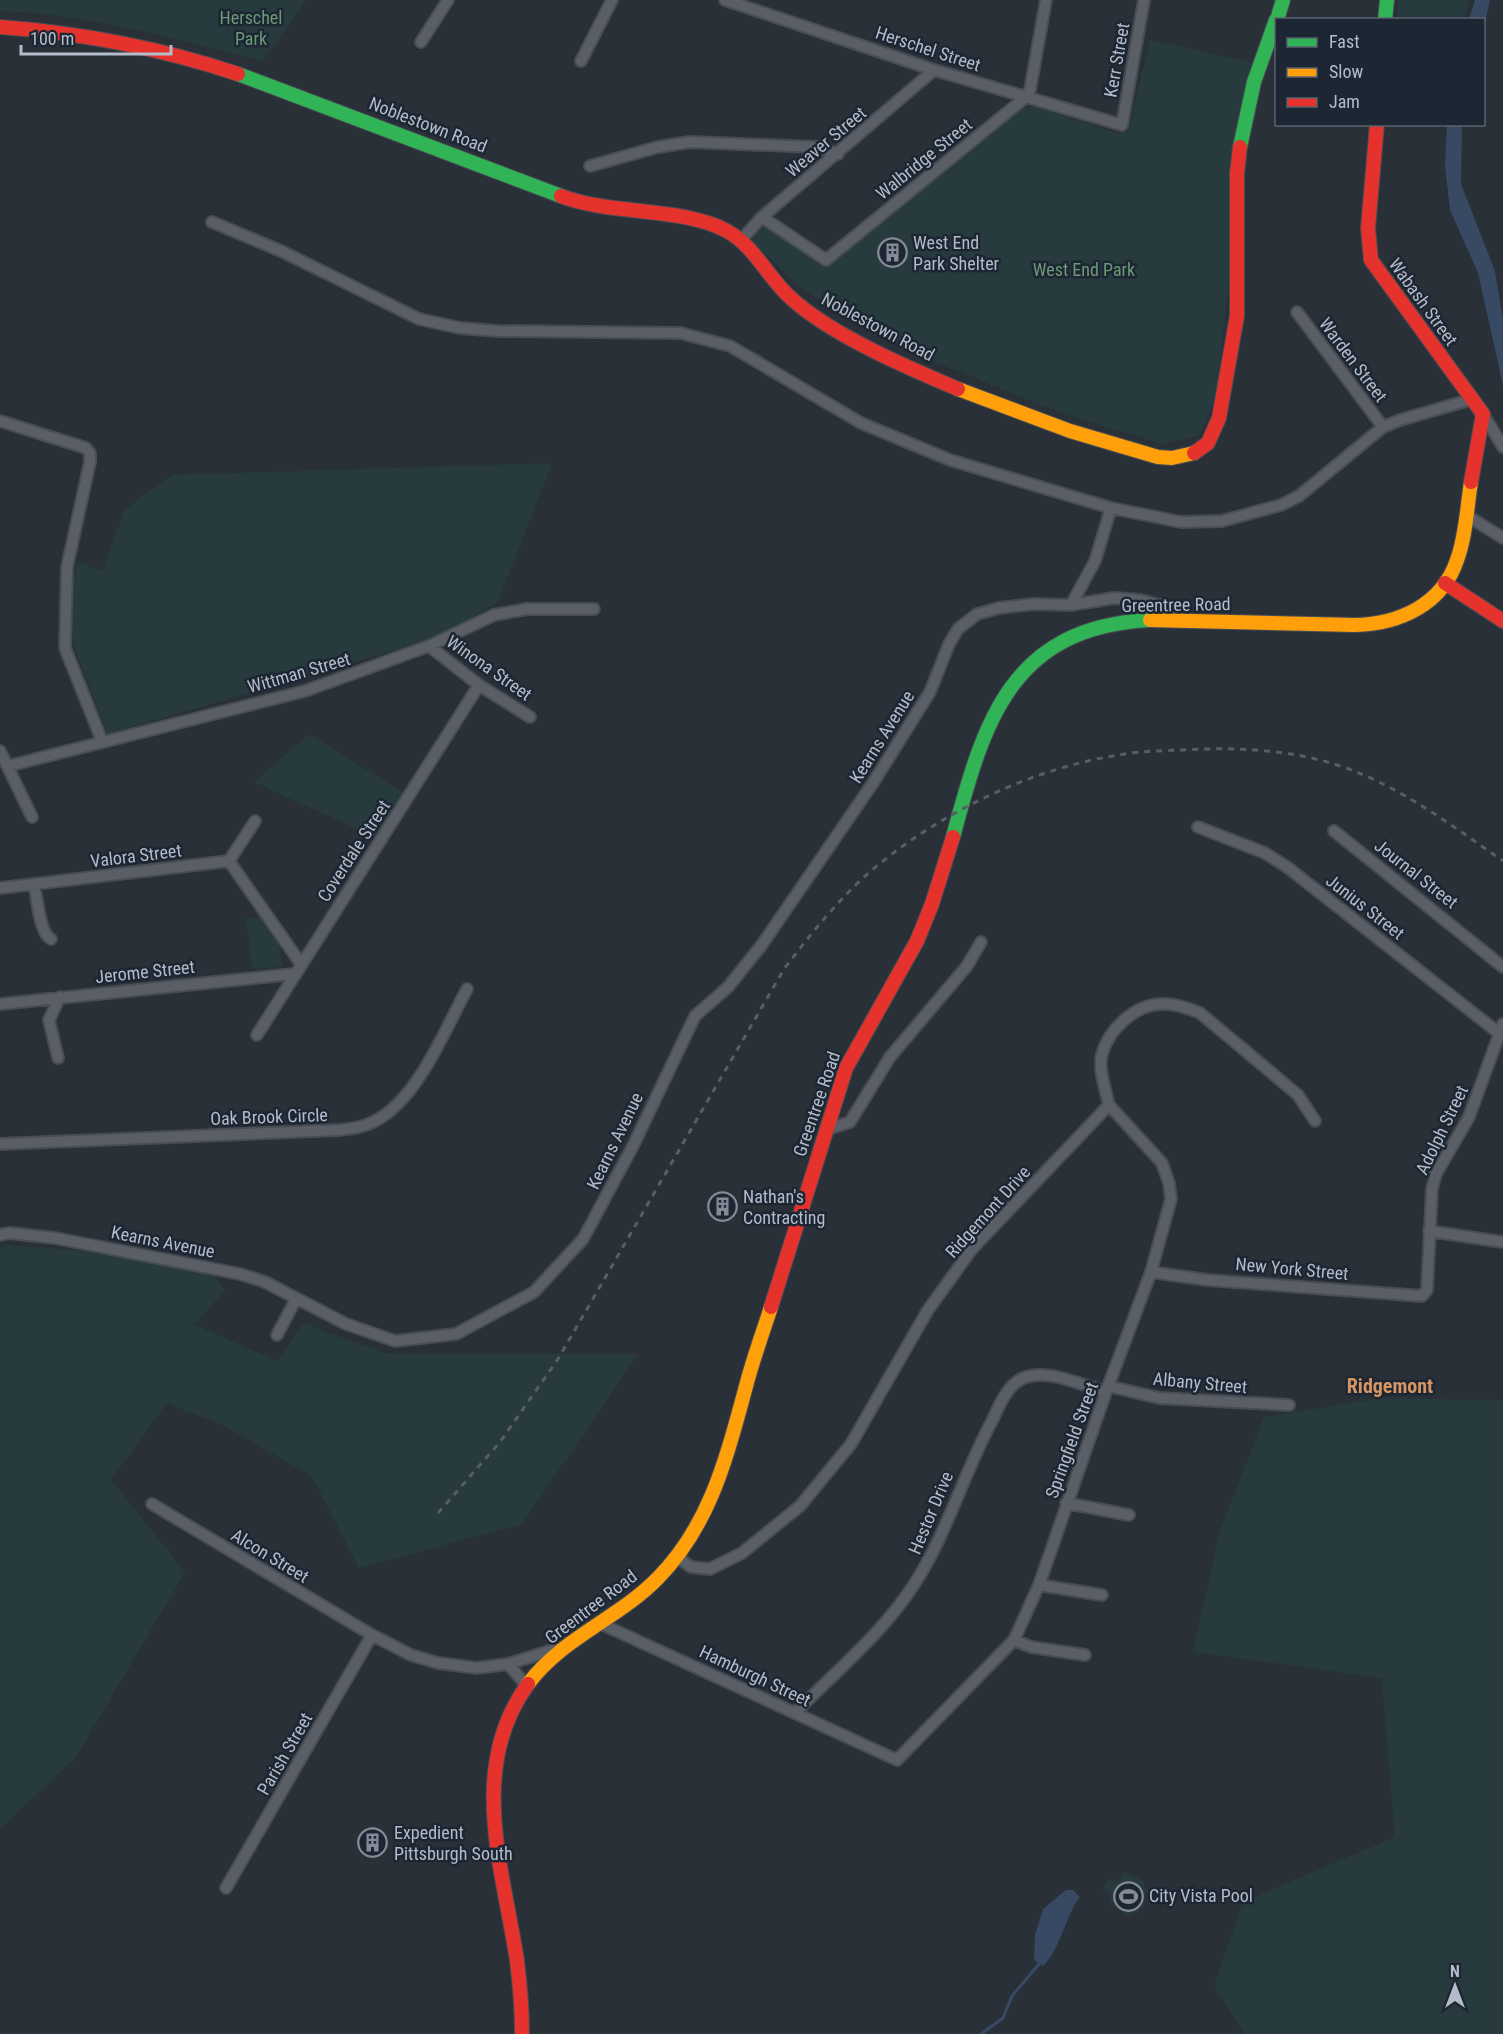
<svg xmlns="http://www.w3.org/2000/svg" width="1503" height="2034" viewBox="0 0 1503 2034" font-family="'Roboto Condensed',sans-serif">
	<rect width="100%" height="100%" fill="#2a3038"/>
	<!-- green -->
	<path fill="#273a3e" d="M0 0H306L263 61C177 40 89 14 0 11Z
		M1398 0H1470L1463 19H1397Z
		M1150 40 1251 62 1236 139 1229 278 1217 396 1199 435 1162 444 1061 413 926 358 857 325 799 286 751 240 765 226 826 268 1020 110 1033 106 1117 133H1128Z
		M552 463 498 602 437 638 108 734 73 644 72 587 77 562 102 571 125 509 172 475Z
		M309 734 409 796 381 840 254 782Z
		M260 917C279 925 280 951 282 967L252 969 246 918Z
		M9 1245 85 1251 213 1274 225 1290 195 1325 277 1361 303 1323 384 1353 638 1354 522 1524 359 1568 312 1476 224 1426 167 1403 111 1480 185 1572 76 1757 0 1829V1247Z
		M1383 1398 1503 1400V2034H1245L1214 1985 1243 1902 1395 1837 1382 1678 1193 1652 1220 1531 1264 1417Z
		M1125 1872 1145 1881 1143 1888 1148 1890 1137 1914 1132 1912 1129 1916 1110 1905 1113 1902 1109 1899 1112 1893 1103 1889 1108 1878 1117 1882Z"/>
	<!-- water -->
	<path fill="#384963" d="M1475 0H1490L1484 27V20L1469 19Z
		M1447 125H1462L1461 184 1495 271 1503 320V385L1478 273 1450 210 1445 166Z
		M1066 1890H1073L1080 1897C1064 1918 1062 1947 1043 1966L1034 1960 1035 1935 1043 1909Z"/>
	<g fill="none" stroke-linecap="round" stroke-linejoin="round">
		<!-- stream -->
		<path stroke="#384963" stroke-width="3" d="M981 2034 1003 2018 1012 1996 1039 1964"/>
		<defs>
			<path id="street" d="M725 0 934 70 1122 125 1144 0
				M421 42 448 0
				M581 61 612 0
				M590 166 658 147 690 142 817 147 838 154
				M762 217 826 260 1026 97 1030 90 1046 0
				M212 222 281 251 419 319 460 328 498 331 680 333 730 346 861 423 950 460 1111 508 1181 522 1222 521 1281 505 1299 496 1383 427 1400 420 1473 399
				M741 240 762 217 934 70
				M1297 312 1383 427
				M1483 414 1503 447
				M0 421 86 448 90 453V462L67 567 65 648 102 741
				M1466 515 1503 538
				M1071 605 1095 561 1111 508
				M429 646 479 685 530 717
				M0 751 32 817
				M8 766 305 691 429 646 494 615 527 609H594
				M1198 827 1265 853 1287 867 1500 1034
				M1334 831 1503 967
				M229 861 301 964
				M229 861 255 821
				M34 885C38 899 39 933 51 939
				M0 888 229 861
				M0 1004 294 974
				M257 1035 479 685
				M58 1058 49 1020 60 997
				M825 1130 850 1122 890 1057 967 966 981 942
				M0 1144 339 1130C348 1129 358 1128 366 1125 415 1108 444 1031 467 989
				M1429 1231 1503 1242
				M0 1235 10 1233 55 1238 240 1274 265 1282 346 1324 395 1341 456 1334 534 1292 583 1239 633 1146 695 1016 728 987 761 946 873 783 930 692 949 644 958 629 977 614 999 608 1033 604 1071 605 1114 598 1140 600 1167 607 1173 612 1176 620
				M1151 1272 1207 1280 1422 1296 1427 1290 1432 1189 1436 1174 1469 1117 1503 1024
				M277 1335 296 1299
				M1108 1386 1159 1398 1289 1405
				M1066 1503 1129 1515
				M152 1504 372 1635 411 1655 438 1663 477 1668 508 1664 526 1685
				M677 1557 691 1567 710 1569 742 1553 800 1506 851 1444 928 1310 972 1249 1109 1105C1106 1091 1098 1069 1102 1054 1109 1029 1136 1003 1164 1004 1177 1004 1188 1008 1200 1013L1298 1095 1315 1121
				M1039 1585 1102 1595
				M599 1623 897 1760 1014 1640 1039 1585 1106 1392 1151 1272 1171 1199 1169 1183 1162 1163 1109 1105
				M1014 1640 1031 1647 1085 1655
				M508 1664 559 1648
				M795 1713C835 1672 884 1632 915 1583 948 1532 964 1472 993 1419 999 1406 1006 1389 1018 1381 1041 1365 1081 1385 1106 1392
				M226 1888 372 1635"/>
			<path id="fast" d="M1277 20 1283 0
				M1385 20 1387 0
				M238 74 561 196
				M1240 147 1254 82 1276 20
				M953 837C984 721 1011 627 1150 620"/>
			<path id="slow" d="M958 389 1070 431 1158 457 1172 458 1194 453
				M1150 620 1355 625C1399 624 1442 605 1457 560 1466 536 1467 507 1471 482
				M528 1684C563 1637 618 1619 658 1578 710 1525 726 1459 745 1390 752 1362 762 1335 771 1307"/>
			<path id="jam" d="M0 27C82 33 160 48 238 74
				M1377 124 1368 228 1371 260 1483 414 1471 482
				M561 196C609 215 684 207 727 231 756 247 768 279 793 300 834 336 906 367 958 389
				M1194 453 1208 443 1219 418 1237 316V173L1240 147
				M1445 583 1503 621
				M771 1307 846 1068 917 941 932 904 953 837
				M522 2034C522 2009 520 1985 517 1961 503 1868 467 1768 528 1684"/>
		</defs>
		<!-- street casing -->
		<use href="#street" stroke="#484c53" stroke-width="14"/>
		<!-- fast casing -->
		<use href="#fast" stroke="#484c53" stroke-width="16"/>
		<!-- slow casing -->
		<use href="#slow" stroke="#484c53" stroke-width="16"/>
		<!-- jam casing -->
		<use href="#jam" stroke="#484c53" stroke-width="16"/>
		<!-- street -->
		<use href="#street" stroke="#5a5e66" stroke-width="10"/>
		<!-- fast -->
		<use href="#fast" stroke="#30b455" stroke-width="14"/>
		<!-- slow -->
		<use href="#slow" stroke="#ff9f0a" stroke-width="14"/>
		<!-- jam -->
		<use href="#jam" stroke="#e5322d" stroke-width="14"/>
		<!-- rail -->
		<path stroke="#595d64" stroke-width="3" stroke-dasharray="6 6" stroke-linecap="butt" d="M438 1513 500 1442 558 1359 784 969C809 936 834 905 864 877 933 816 1028 769 1119 755 1139 751 1161 751 1182 750 1234 747 1285 749 1334 764 1396 783 1451 825 1503 861"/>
	</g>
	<!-- icons -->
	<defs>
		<symbol id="building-ring" viewBox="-11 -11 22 22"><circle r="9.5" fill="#1d2633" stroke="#848b96" stroke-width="1.5"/><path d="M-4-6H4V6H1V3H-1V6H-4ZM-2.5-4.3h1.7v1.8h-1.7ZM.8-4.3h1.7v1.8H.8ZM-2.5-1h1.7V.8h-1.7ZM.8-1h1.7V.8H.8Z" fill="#848b96"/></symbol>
		<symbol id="stadium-ring" viewBox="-11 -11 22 22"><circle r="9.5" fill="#1d2633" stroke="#848b96" stroke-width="1.5"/><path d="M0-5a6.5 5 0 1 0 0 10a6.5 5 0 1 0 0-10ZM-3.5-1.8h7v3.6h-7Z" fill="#848b96"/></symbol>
	</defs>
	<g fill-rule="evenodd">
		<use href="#building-ring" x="876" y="236" width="33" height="33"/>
		<use href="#building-ring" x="706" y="1190" width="33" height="33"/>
		<use href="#building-ring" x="356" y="1826" width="33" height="33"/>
		<use href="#stadium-ring" x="1112" y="1880" width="33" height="33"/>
	</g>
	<g text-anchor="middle" stroke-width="5" stroke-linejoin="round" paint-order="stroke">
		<!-- park labels -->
		<g font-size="18" fill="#6b9a76" stroke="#1d2633">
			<text x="251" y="24">Herschel<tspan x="251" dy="21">Park</tspan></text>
			<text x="1084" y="276">West End Park</text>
		</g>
		<!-- street labels -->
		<g font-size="18" fill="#b4bcc9" stroke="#1d2633">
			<text transform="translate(928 49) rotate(18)" y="6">Herschel Street</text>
			<text transform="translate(1117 60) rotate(-80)" y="6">Kerr Street</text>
			<text transform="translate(428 125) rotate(21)" y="6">Noblestown Road</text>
			<text transform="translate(826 142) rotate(-40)" y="6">Weaver Street</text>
			<text transform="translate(924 159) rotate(-39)" y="6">Walbridge Street</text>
			<text transform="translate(1423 302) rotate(54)" y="6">Wabash Street</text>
			<text transform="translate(878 327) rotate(28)" y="6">Noblestown Road</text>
			<text transform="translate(1353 360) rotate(53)" y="6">Warden Street</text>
			<text transform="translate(1176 605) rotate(-1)" y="6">Greentree Road</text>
			<text transform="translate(489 668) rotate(35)" y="6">Winona Street</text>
			<text transform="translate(299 673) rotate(-16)" y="6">Wittman Street</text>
			<text transform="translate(882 737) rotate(-58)" y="6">Kearns Avenue</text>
			<text transform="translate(354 851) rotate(-57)" y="6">Coverdale Street</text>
			<text transform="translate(136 856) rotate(-7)" y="6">Valora Street</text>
			<text transform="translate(1416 874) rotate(38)" y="6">Journal Street</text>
			<text transform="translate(1365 907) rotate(38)" y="6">Junius Street</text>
			<text transform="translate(145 972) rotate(-6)" y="6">Jerome Street</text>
			<text transform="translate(817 1104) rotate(-71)" y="6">Greentree Road</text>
			<text transform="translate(269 1117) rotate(-2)" y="6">Oak Brook Circle</text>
			<text transform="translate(1442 1130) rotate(-64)" y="6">Adolph Street</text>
			<text transform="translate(615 1141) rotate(-64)" y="6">Kearns Avenue</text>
			<text transform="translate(988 1212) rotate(-48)" y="6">Ridgemont Drive</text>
			<text transform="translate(163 1242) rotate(11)" y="6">Kearns Avenue</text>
			<text transform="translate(1292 1269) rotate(5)" y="6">New York Street</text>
			<text transform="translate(1200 1383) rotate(5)" y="6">Albany Street</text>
			<text transform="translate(1072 1440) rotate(-70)" y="6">Springfield Street</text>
			<text transform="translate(931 1513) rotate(-67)" y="6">Hestor Drive</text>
			<text transform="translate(270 1556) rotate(31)" y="6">Alcon Street</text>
			<text transform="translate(591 1607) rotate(-37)" y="6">Greentree Road</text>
			<text transform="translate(755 1676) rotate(25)" y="6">Hamburgh Street</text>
			<text transform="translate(285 1754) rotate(-60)" y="6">Parish Street</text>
		</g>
		<!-- poi labels -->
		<g font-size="18" fill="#b4bcc9" stroke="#1d2633" text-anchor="start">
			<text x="913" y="249">West End<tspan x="913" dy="21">Park Shelter</tspan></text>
			<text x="743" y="1203">Nathan's<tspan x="743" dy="21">Contracting</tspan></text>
			<text x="394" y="1839">Expedient<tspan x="394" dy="21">Pittsburgh South</tspan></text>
			<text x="1149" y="1902">City Vista Pool</text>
		</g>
		<!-- neighbourhood labels -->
		<g font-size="20" font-weight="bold" fill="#d59563" stroke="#1d2633">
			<text x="1390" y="1393">Ridgemont</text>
		</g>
	</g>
	<!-- legend -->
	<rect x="1275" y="18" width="210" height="108" fill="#1d2633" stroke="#59626f" stroke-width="1.5"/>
	<rect x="1287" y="38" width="30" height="9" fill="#30b455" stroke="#59626f" stroke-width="1.5"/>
	<text x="1329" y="48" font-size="18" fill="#b4bcc9">Fast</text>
	<rect x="1287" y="68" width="30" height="9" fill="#ff9f0a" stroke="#59626f" stroke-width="1.5"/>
	<text x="1329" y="78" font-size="18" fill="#b4bcc9">Slow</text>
	<rect x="1287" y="98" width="30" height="9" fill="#e5322d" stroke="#59626f" stroke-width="1.5"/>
	<text x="1329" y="108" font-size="18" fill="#b4bcc9">Jam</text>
	<!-- north arrow -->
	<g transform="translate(1455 1986)" stroke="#1d2633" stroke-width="4.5" paint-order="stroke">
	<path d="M0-4.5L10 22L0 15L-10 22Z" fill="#b4bcc9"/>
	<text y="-9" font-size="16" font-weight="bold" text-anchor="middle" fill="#b4bcc9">N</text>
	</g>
	<!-- scale -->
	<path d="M21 45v9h150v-9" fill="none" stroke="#b4bcc9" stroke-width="3"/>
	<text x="30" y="45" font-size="18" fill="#b4bcc9" stroke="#1d2633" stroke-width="4.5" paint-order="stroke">100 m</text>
</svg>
